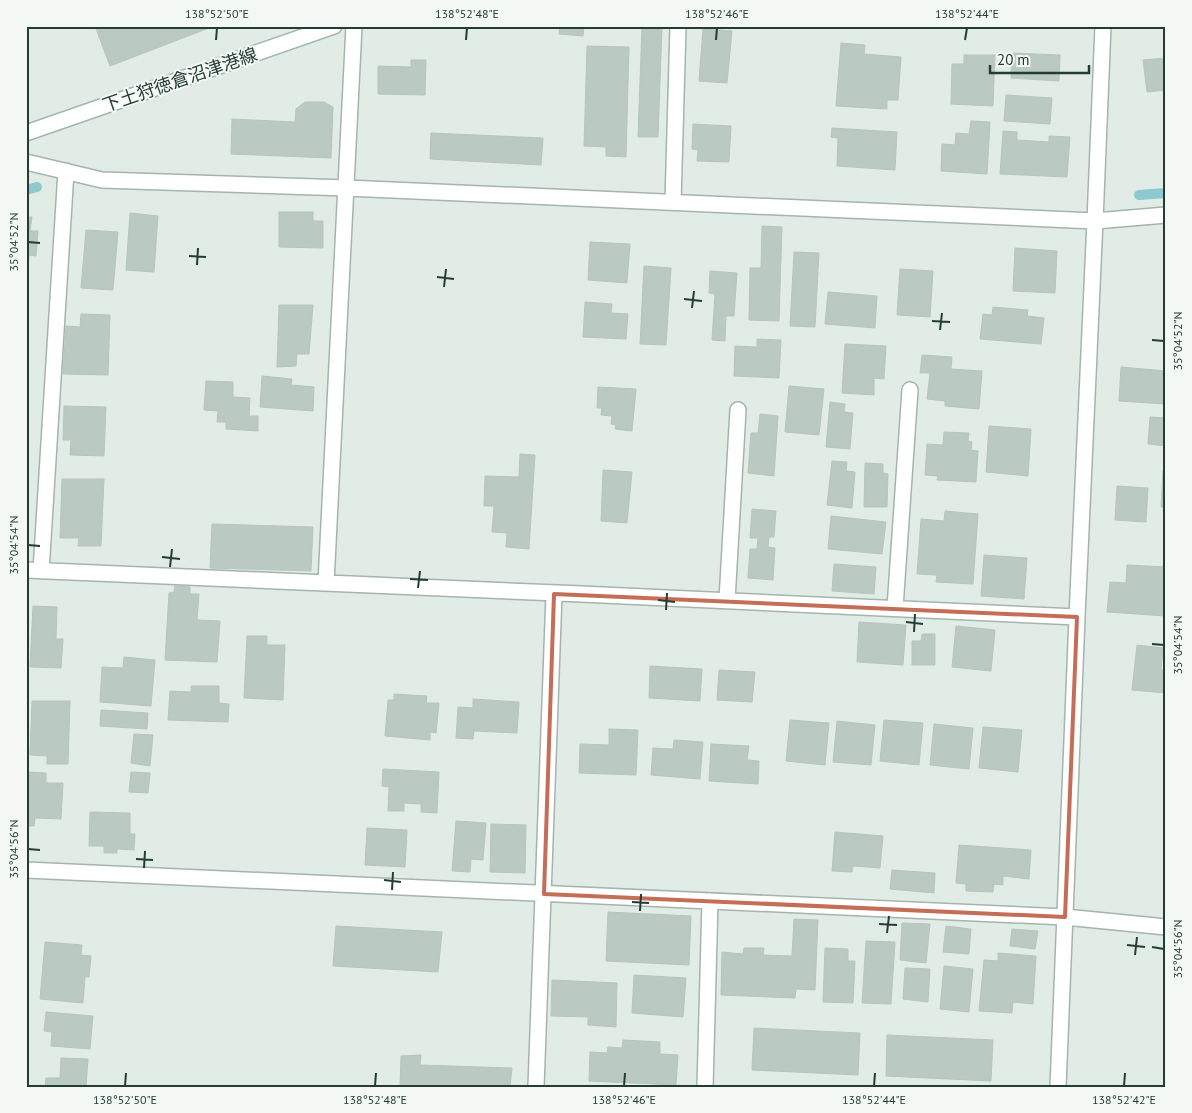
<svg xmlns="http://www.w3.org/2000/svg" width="1192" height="1113" viewBox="0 0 1192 1113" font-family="'PT Sans','Noto Sans JP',sans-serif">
	<rect width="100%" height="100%" fill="#e2ece7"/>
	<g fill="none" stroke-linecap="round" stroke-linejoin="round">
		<!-- stream -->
		<path stroke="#8dc9ce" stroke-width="10" d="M26 190 37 187
			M1139 195 1166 193"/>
	</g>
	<!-- building -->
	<path fill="#bbc9c3" stroke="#b5c5bd" d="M95 26H214L110 66Z
		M560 26H584L583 36 559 34Z
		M642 26H662L658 137H638Z
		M703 29 732 31 727 83 699 81Z
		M841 43 865 45 864 54 901 57 898 100H887V109L836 106Z
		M587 46 629 47 626 157 606 156V147L584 146Z
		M1012 53 1060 55 1059 81 1011 78Z
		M964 55H995L993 106 951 104 952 64H964Z
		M1166 58V90L1147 92 1143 60Z
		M411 60H426L425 95 378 94V66L411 67Z
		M1006 95 1052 98 1050 124 1004 121Z
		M305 102H324L333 107 331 158 231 154 232 119 295 122 296 109Z
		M971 121 990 122 987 174 941 171 942 144 955 145 956 133 969 134Z
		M693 124 731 126 729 162 697 161 698 150 692 149Z
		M832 128 897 132 895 170 837 166 838 138 831 137Z
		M1003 131 1017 132V140L1049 142V136L1070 137 1067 177 1000 174Z
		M431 133 543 138 541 165 430 159Z
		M279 212H313V221H323V248L279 247Z
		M130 213 158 216 154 272 126 270Z
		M26 217H32L30 231H38L36 256 29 255 28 273H26Z
		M762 226 782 227 779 321 749 320 750 268H761Z
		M86 230 118 232 113 290 81 288Z
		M590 242 630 244 627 283 588 280Z
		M1015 248 1057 251 1055 293 1013 291Z
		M794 252 819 253 815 327 790 326Z
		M644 266 671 268 666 345 640 344Z
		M900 269 933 271 930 317 897 315Z
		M710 271 737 273 734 316H726L725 341 712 340 715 294 709 293Z
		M828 292 877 296 875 328 825 324Z
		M585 302 612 304 611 313 628 314 626 339 583 337Z
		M279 305H313L309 354H297L296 366 277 367Z
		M993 307 1028 310 1027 316 1044 318 1041 344 980 339 983 314 992 315Z
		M81 314 110 315 108 375 63 374 66 326 80 327Z
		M757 339 781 340 779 378 734 376 735 346 757 347Z
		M845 344 886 346 884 379 874 378V395L842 393Z
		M922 355 952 357 951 369 982 371 979 409 945 406V401L927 399 930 373H920Z
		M1121 367 1166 371V404L1119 401Z
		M262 376 292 379 291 385 314 387 313 411 260 407Z
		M206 381 233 382V397L250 398 249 416H258V431L226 429V422H217L218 411 204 410Z
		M789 386 824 389 819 435 785 432Z
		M598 387 636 389 632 431 615 429 616 425 611 424 612 416 601 415 602 408H597Z
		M830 402 845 404 844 412 853 413 850 449 826 447Z
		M64 406 106 407 104 456 70 455 71 440H63Z
		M760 414 778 416 774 476 748 473 751 433H758Z
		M1150 417 1166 418V446L1148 444Z
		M989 426 1031 429 1028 476 986 472Z
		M944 432 969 433 968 441 972 442 971 450 978 451 976 482 937 480 938 476 925 475 927 444 943 445Z
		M520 454 535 455 529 549 506 547 507 533 492 532 494 506H484L485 476 519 477Z
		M832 461 847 462 846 471 855 472 852 508 827 505Z
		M865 463 883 464V473L888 474 887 507H864Z
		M603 470 632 472 627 523 601 521Z
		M1163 471 1166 472V508L1161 507Z
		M62 479H104L101 546H78L79 538H60Z
		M1117 486 1148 488 1146 522 1115 520Z
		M752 509 776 511 774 537H769L768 547 775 548 773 580 748 578 750 549H757L758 538H750Z
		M945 511 978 514 973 584 936 582 937 575 917 574 921 519 944 521Z
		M831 516 886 522 882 554 828 549Z
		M212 524 313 527 311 571 210 568Z
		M984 555 1027 558 1024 599 981 596Z
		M834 564 876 567 874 594 832 591Z
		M1127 565 1166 567V616L1107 612 1110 582 1126 583Z
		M175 586 190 587V594H199L197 620 220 621 217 662 165 660 169 593 174 592Z
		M33 606 57 607 56 639H63L61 668 30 667Z
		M859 622 906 625 903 665 857 662Z
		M956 626 995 630 991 671 952 667Z
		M922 634H935V665H912V641H921Z
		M247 636H267V645H285L283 700 244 698Z
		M1137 645 1163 648 1161 670H1166V693L1132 690Z
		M124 657 155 660 151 706 100 702 102 667 123 668Z
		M650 666 702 669 700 701 649 698Z
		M719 670 755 672 752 702 717 700Z
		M191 686H219V703L229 704 228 722 168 720 170 691 191 692Z
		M394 694 427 696 426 703H439L436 733 430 732V740L385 736 388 700H394Z
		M473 699 519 702 517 733 474 731 473 739 456 738 458 707 473 708Z
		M32 701H70L68 764H47V756L30 755Z
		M101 710 148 713 147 729 100 726Z
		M790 720 829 723 825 765 786 761Z
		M884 720 923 723 919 765 880 761Z
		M837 721 875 725 871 765 833 762Z
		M934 724 973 728 969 769 930 765Z
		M983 727 1022 730 1018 772 979 768Z
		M609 729 638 730 636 775 579 773 580 744 609 745Z
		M134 734 153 735 150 766 131 763Z
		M674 740 703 742 700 779 651 775 653 748 673 749Z
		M711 744 749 746 747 760 759 761 758 784 709 781Z
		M383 769 439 772 437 813 421 812V804L404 803V811H388L389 787 382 786Z
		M26 772 46 773V783H63L61 819 35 818 34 826H26Z
		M131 772 150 773 148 793 129 792Z
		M90 812 130 813V834H135L134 850 117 849V853H104V846H89Z
		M456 821 486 823 483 860 471 859 470 872 452 871Z
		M491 824 526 825 525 873 490 872Z
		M367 828 407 830 405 867 365 865Z
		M835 832 883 836 880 868 853 866 852 872 832 871Z
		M959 845 1031 850 1029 879 1003 876V885L994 884 993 892 966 891V884L956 883Z
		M892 870 935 873 934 893 890 889Z
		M608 912 691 916 689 965 606 961Z
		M794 919 818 920 815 990 796 989 795 998 721 995 722 952 743 954 744 948H764L763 955 792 956Z
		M902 923 930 924 926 963 900 960Z
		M336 926 442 932 438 972 333 966Z
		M946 926 971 929 969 954 943 952Z
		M1012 929 1038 931 1035 949 1010 946Z
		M866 941 895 942 891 1004 862 1003Z
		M45 942 82 945 81 955 91 956 89 977H85L83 1003 40 999Z
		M825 948 848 949V961H855L853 1003 823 1002Z
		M998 953 1036 956 1033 1004 1013 1002 1012 1013 979 1011 984 960 998 961Z
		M944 966 973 969 969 1012 940 1009Z
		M905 968 930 969 928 1002 903 999Z
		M634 975 686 978 683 1017 632 1013Z
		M552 980 617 983 616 1027 588 1025V1017L551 1016Z
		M46 1012 93 1016 90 1049 51 1046 52 1032 44 1031Z
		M754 1028 860 1033 858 1075 752 1070Z
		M887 1035 993 1040 991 1081 886 1076Z
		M623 1040 660 1042V1054L678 1055 676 1085 589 1081 590 1052 607 1053 608 1047 622 1048Z
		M421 1055 420 1065 512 1068 510 1087H400L401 1056Z
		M61 1058 88 1059 86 1087H45L46 1078H60Z"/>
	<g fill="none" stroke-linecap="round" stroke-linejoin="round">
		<defs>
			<path id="minor" d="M26 162 102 180 347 188 1095 221 1077 617 1058 1087
				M673 202 678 26
				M1095 221 1166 215
				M26 570C376 585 727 600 1077 617
				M41 571 66 171
				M326 583 354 26
				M727 600 738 410
				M895 608 910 390
				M26 870 1065 917 1166 927
				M536 1087 554 594
				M705 1087 710 901"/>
			<path id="tertiary" d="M1095 221 1103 26"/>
			<path id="secondary" d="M26 133 334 26"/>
		</defs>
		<!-- minor casing -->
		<use href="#minor" stroke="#a5b4ae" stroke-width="18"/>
		<!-- tertiary casing -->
		<use href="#tertiary" stroke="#a5b4ae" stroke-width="18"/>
		<!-- secondary casing -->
		<use href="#secondary" stroke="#a1b7ae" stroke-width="18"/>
		<!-- minor -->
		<use href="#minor" stroke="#fff" stroke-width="15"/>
		<!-- tertiary -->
		<use href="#tertiary" stroke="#fff" stroke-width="15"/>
		<!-- secondary -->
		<use href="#secondary" stroke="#fff" stroke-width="15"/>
	</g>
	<!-- marked area -->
	<path fill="none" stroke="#c46d57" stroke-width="4" stroke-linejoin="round" d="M554 594 1077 617 1065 917 544 894Z"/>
	<!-- ticks -->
	<path fill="none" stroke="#233c34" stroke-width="2" d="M216 40 217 28M466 40 467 28M716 40 717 28M965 40 967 28M28 242 40 243M189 256 206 257M197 265 198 248M437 277 454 279M444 287 446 269M684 299 702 301M692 308 694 291M932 321 950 322M940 330 942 313M1152 340 1164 341M28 545 40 546M162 557 180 559M170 567 172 549M410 579 428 580M418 588 420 571M658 600 675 602M666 610 667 593M906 622 923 624M914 632 915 614M1152 644 1164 645M28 849 40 850M136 859 153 860M144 868 145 851M384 880 401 882M392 890 393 872M632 902 649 903M640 911 641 894M879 924 897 925M887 933 889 916M1127 945 1145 947M1152 947 1164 949M1135 955 1137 937M125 1086 126 1073M375 1086 376 1073M624 1086 625 1073M874 1086 875 1073M1124 1086 1125 1073"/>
	<g text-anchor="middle" stroke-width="4" stroke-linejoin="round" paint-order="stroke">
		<!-- street labels -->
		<g font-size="18" fill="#233c34" stroke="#f3f8f5">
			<text transform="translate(180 80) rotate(-19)" y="6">下土狩徳倉沼津港線</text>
		</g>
	</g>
	<!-- border -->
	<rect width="1192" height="1113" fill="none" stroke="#f3f8f5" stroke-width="55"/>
	<!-- scale -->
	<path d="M990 65v8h99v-8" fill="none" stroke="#233c34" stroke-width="2.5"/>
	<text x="997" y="65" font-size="15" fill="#233c34" stroke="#f3f8f5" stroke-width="4" paint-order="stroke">20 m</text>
	<rect x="28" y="28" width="1136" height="1058" fill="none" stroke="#233c34" stroke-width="2"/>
	<g font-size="12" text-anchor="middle" fill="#233c34">
		<text x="217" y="18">138°52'50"E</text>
		<text x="467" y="18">138°52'48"E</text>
		<text x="717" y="18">138°52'46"E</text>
		<text x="967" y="18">138°52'44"E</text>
		<text transform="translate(14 242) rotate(-90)" y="4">35°04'52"N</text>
		<text transform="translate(1178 341) rotate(-90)" y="4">35°04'52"N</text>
		<text transform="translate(14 545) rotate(-90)" y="4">35°04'54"N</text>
		<text transform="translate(1178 645) rotate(-90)" y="4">35°04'54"N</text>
		<text transform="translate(14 849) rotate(-90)" y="4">35°04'56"N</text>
		<text transform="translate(1178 949) rotate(-90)" y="4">35°04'56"N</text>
		<text x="125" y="1104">138°52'50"E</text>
		<text x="375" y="1104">138°52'48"E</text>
		<text x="624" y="1104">138°52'46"E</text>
		<text x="874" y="1104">138°52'44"E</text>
		<text x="1124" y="1104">138°52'42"E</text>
	</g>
</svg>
